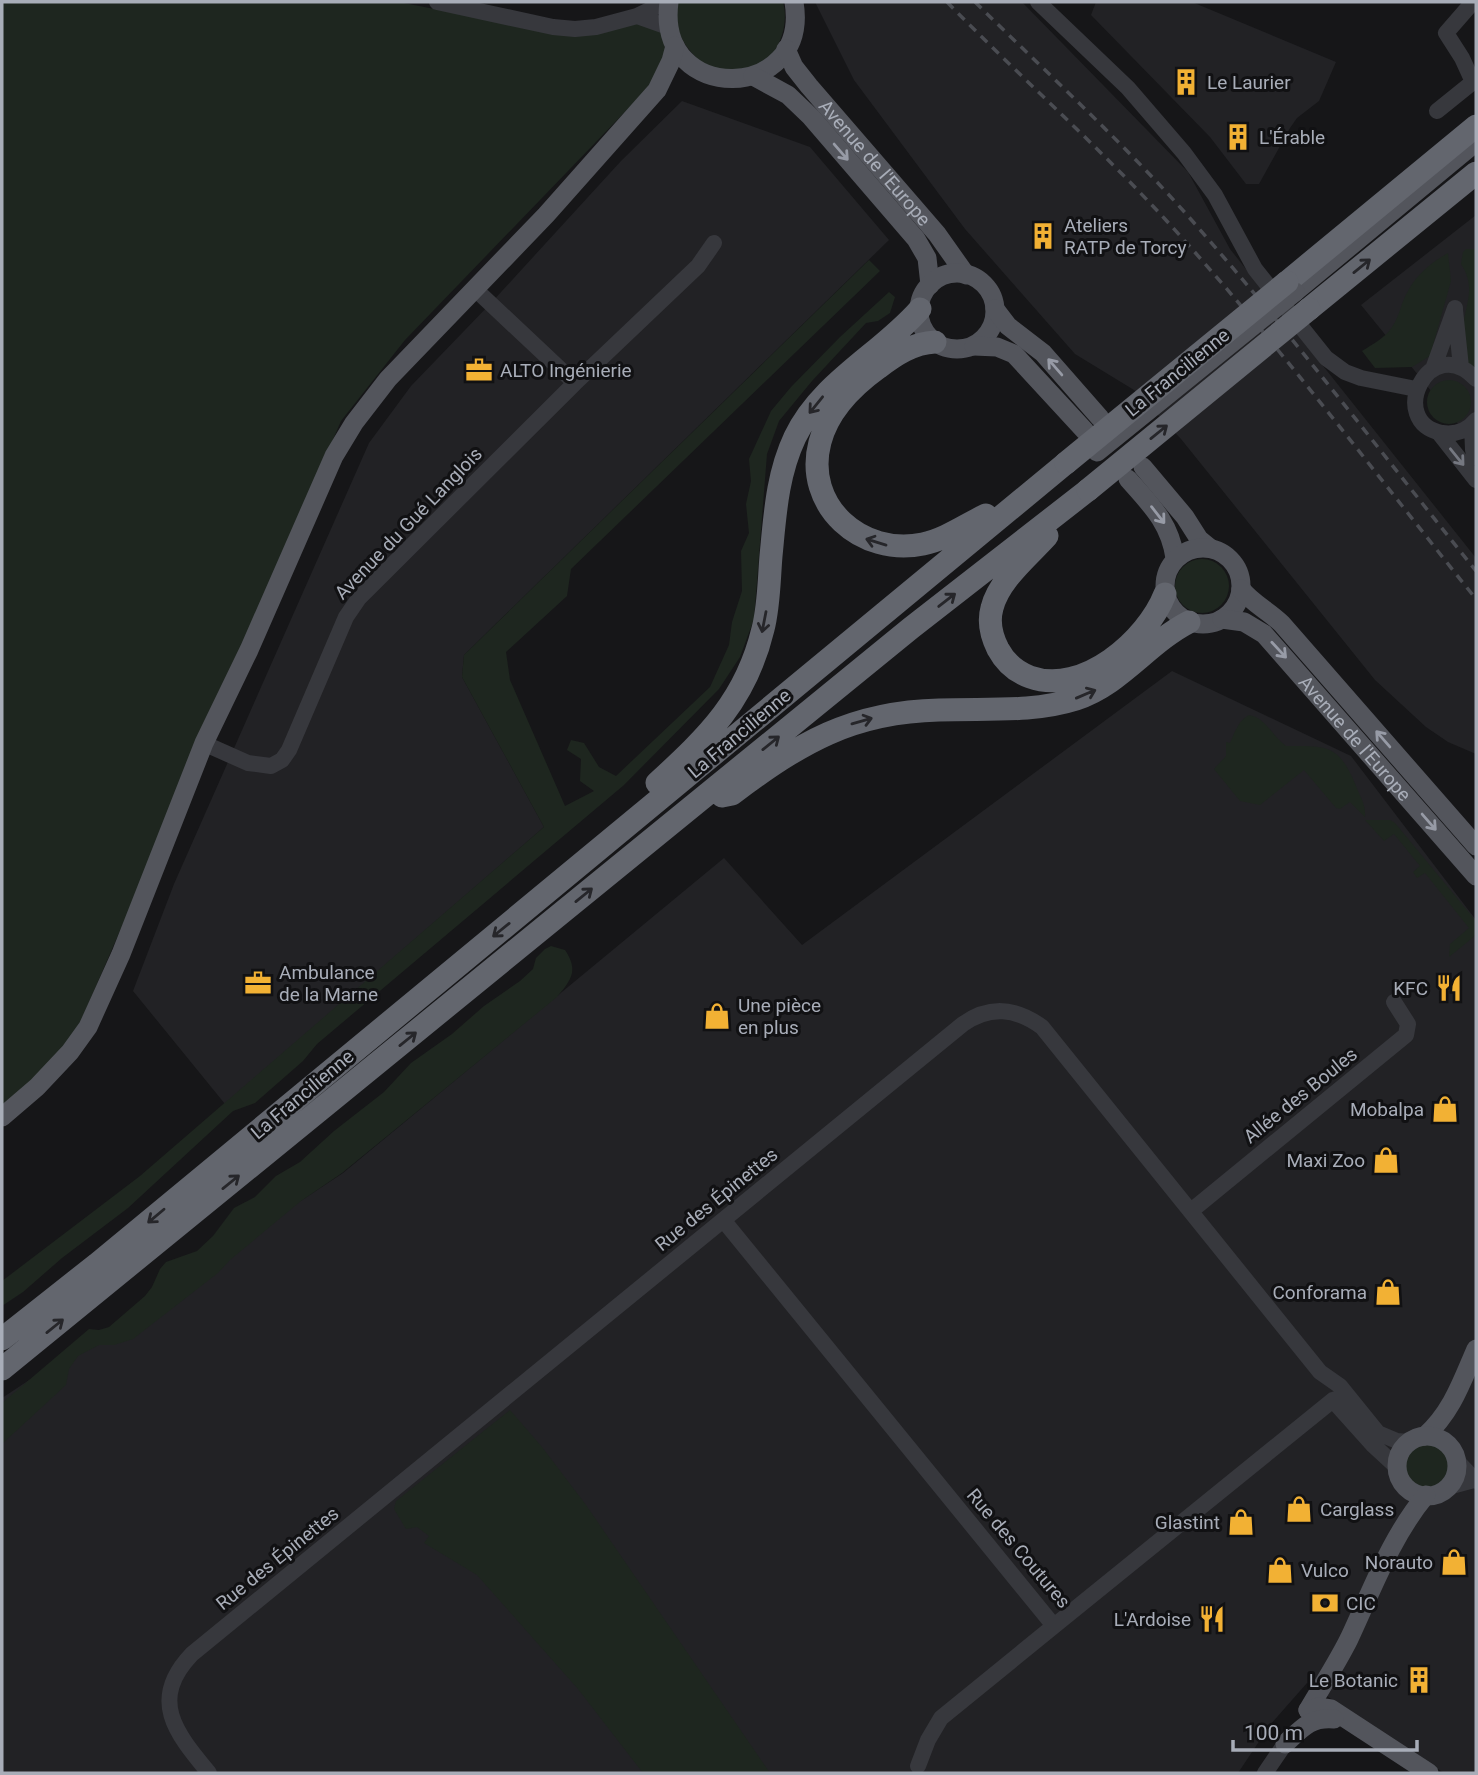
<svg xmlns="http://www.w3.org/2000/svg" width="1478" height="1775" viewBox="0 0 1478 1775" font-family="Roboto,sans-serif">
	<rect width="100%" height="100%" fill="#161618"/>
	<!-- built -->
	<path fill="#222225" d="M815 2H1022L1188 172 1230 249 1476 558V754L1448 742 1426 727 1375 680 1181 439 1134 390 1075 354 965 229 854 80Z
		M1096 2H1192L1336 62 1319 101 1297 118 1290 128 1259 184H1246L1210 137 1091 15Z
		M682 101 810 147 889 240 464 655 462 677 544 827 225 1104 133 991 174 884 369 443 411 386 491 303 621 161Z
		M1476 215V446L1361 305Z
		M1172 671 1351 756 1476 920V1773H1444L1307 1683 1270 1725 1238 1773H2V1398L343 1173 724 858 802 945Z"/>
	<!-- green -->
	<path fill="#1e261f" d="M2 2H399L525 27 644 22 659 28C673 56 660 67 646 90L405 340 341 421 77 1030 63 1049 2 1109Z
		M678 2H783C790 27 777 62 750 70 740 73 716 68 705 67 686 47 671 33 678 2Z
		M1466 249H1476V370L1467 362C1466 353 1463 343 1463 334 1463 306 1478 290 1461 264L1463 252Z
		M1448 253 1451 281 1430 356 1412 367 1375 368 1362 351C1373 344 1385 338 1392 327 1400 316 1401 302 1408 291 1417 274 1432 262 1448 253Z
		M869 260 880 271 571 569 567 596 506 652 510 680 565 806 594 791 580 781 581 759 567 750 571 740 584 743 599 767 616 776 710 687 729 645 732 622 742 591 741 551 749 533 746 504 751 481 749 459 771 411 791 387 840 337 889 292 895 297 890 313 878 321 866 323 812 381 779 421 767 454 754 619 740 657 719 689 624 785 317 1044 303 1061 255 1103 233 1111 128 1208 62 1258 23 1292 2 1306V1281L140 1176 544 827 462 677 464 655Z
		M1427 402a22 22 0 1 1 44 0a22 22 0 1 1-44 0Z
		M1175 586a27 27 0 1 1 54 0a27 27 0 1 1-54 0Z
		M1249 715C1266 718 1272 736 1286 746 1327 746 1339 744 1356 786 1360 797 1366 804 1365 817L1350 802 1340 809 1336 808 1304 770 1260 805 1240 801 1214 769 1226 756V742L1230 743C1235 732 1238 721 1249 715Z
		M1365 820H1390L1395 823 1476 921V935L1449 957 1450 944 1469 928 1425 873 1417 878 1413 872 1420 866 1394 834 1384 841Z
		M551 946 565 950C579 971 571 980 557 997L342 1173 301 1201 230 1260 218 1273 133 1339 114 1345H99L78 1356 69 1369 66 1385 2 1444V1403L89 1329 99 1330 109 1327 145 1296 152 1287 160 1269 166 1262 197 1251 213 1236 234 1208 255 1197 276 1176 300 1162 334 1131 384 1092 411 1063 452 1034 484 1006 520 981 533 969 536 958 545 949Z
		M510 1410 542 1447 586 1505 770 1773H643L578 1689 477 1575 424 1543 429 1536 417 1527 406 1529 394 1509 396 1501Z
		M1405 1465a22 22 0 1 1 44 0a22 22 0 1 1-44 0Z"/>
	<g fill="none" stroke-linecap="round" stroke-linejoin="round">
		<!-- minor -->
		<path stroke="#37383d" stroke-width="16" d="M437 2 553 27 575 29 596 27 637 16 666 2
			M1038 2 1128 88 1184 153 1215 195 1255 269 1326 358 1345 372 1361 378 1416 389
			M637 16 668 27
			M1437 111 1473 82 1462 58 1446 33 1473 2
			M475 289 575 383
			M1455 310 1461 367
			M1433 369 1455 308
			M1476 379C1430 330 1385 422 1442 433 1456 435 1468 430 1476 420
			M1472 425 1473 450 1476 457
			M1439 433 1476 480
			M212 747 248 763 271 766 282 760 289 750 346 617 359 598 575 383 698 266 714 243
			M1191 1211 1406 1035 1408 1024 1394 1002
			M724 1221 1054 1626 1333 1400 1340 1398 1350 1409
			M1337 1405 1372 1444 1398 1468
			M1456 1460 1476 1481
			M1448 1487 1474 1480
			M918 1766 928 1740 941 1718 1054 1626
			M209 1773C176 1733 148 1700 192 1654L963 1024C990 1005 1016 1008 1042 1027L1320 1372 1340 1386 1378 1433 1397 1441 1409 1442
			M1265 1773 1291 1735"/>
		<!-- major -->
		<g stroke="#53555c" stroke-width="19">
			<path d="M669 2C655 106 811 102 794 2"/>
			<path id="s1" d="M786 49 794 67 809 86 937 234 966 275"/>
			<path d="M753 76 788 95 811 117 916 239 927 258 930 285"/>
			<circle cx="957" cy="311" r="38"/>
			<path d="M1295 292 1476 142"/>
			<path d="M995 309 1008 326 1043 353 1100 418"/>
			<path d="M974 346 997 347 1014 354 1085 431"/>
			<path d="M1143 467 1185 517 1199 539 1210 548"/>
			<path d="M1128 479C1151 505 1170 523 1175 558"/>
			<circle cx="1203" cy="586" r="38"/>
			<path d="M1241 589C1253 604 1269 611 1282 624L1476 846"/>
			<path id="s2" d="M1222 619 1244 622 1264 634 1476 876"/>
			<path d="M2 1117 37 1087 70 1052 88 1027 121 954 204 743 249 650 334 456 354 423 388 379 546 215 657 90 671 61 675 46"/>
			<path d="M1425 1436C1452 1412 1462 1381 1476 1349"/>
			<circle cx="1427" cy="1466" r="30"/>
			<path d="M1308 1710C1322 1686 1337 1663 1349 1639 1372 1590 1391 1537 1426 1495"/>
			<path d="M1308 1710 1318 1707 1331 1709 1429 1773"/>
			<path d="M1285 1744C1302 1728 1310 1717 1334 1719"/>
		</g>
		<!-- highway -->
		<path stroke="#63666e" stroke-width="23" d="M1287 282 1476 126
			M1309 309 1476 173
			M935 342C913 343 895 355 878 368 853 386 828 411 820 442 803 506 862 557 923 544 946 539 965 525 986 515
			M1047 536C1028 557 999 580 992 608 988 622 992 637 998 649 1005 662 1016 672 1030 677 1083 696 1147 640 1165 594
			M657 783C708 736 746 700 763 629 769 606 769 580 771 556 775 515 777 475 795 437 822 381 881 354 920 309
			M722 796 732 794C800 743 851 712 939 710 985 708 1032 713 1076 699 1120 685 1148 643 1189 622
			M2 1339 97 1264 1066 463
			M2 1369 911 628 1088 490"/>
		<!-- rail -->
		<path stroke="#4a4c52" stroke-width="3.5" stroke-dasharray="9 7" stroke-linecap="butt" d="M947 2C1018 75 1095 143 1164 218 1275 339 1374 472 1476 599
			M975 2C1049 75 1127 146 1195 224 1293 336 1383 455 1476 571"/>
		<!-- major-bridge -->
		<path stroke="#53555c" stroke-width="19" d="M1097 452 1295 292"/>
		<!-- highway-bridge -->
		<path stroke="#63666e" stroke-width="23" d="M1066 463 1287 282
			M1088 490 1309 309"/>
	</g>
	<!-- one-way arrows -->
	<defs><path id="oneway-shaft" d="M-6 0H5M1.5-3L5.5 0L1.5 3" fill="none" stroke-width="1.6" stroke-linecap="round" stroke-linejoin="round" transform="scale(1.75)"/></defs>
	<g stroke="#979ba6">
		<use href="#oneway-shaft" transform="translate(841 152) rotate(49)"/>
		<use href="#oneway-shaft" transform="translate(1055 367) rotate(-131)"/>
		<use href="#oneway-shaft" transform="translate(1158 515) rotate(52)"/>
		<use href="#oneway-shaft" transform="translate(1279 650) rotate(47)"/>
		<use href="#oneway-shaft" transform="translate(1383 739) rotate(-131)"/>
		<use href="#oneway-shaft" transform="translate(1429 822) rotate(49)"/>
	</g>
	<g stroke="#26262a">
		<use href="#oneway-shaft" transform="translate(1362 266) rotate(-39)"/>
		<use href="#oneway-shaft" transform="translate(816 405) rotate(129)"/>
		<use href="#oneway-shaft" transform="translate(1159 432) rotate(-39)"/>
		<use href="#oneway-shaft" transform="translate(876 542) rotate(-163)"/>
		<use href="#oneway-shaft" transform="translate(947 600) rotate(-38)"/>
		<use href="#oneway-shaft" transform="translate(764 622) rotate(101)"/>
		<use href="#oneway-shaft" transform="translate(1086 694) rotate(-23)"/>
		<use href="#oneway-shaft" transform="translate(862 721) rotate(-16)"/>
		<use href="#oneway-shaft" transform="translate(771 743) rotate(-39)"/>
		<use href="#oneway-shaft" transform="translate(584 895) rotate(-39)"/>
		<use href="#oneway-shaft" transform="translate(501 930) rotate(141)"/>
		<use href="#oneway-shaft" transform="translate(408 1039) rotate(-39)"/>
		<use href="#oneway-shaft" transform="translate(231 1182) rotate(-39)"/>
		<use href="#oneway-shaft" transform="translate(156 1216) rotate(140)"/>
		<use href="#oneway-shaft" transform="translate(55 1326) rotate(-39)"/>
	</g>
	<use stroke="#757881" href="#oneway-shaft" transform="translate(1457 457) rotate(51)"/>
	<!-- icons -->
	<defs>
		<symbol id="building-bare" viewBox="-9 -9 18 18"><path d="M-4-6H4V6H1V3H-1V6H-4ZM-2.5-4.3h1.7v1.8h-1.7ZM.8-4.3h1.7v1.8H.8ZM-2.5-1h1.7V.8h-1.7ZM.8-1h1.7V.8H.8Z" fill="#f2b134" stroke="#111113" stroke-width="2.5" paint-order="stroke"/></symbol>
		<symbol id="office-bare" viewBox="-9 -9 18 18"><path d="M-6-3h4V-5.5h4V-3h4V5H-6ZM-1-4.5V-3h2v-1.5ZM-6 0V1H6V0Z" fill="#f2b134" stroke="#111113" stroke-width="2.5" paint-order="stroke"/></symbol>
		<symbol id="restaurant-bare" viewBox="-9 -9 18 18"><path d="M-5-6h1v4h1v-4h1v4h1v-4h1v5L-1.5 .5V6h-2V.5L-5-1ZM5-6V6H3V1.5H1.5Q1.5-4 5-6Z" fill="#f2b134" stroke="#111113" stroke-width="2.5" paint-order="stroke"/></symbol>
		<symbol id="shop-bare" viewBox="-9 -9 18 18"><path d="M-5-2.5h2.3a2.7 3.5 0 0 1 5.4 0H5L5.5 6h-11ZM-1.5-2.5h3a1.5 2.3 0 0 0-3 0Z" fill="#f2b134" stroke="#111113" stroke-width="2.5" paint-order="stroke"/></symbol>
		<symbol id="bank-bare" viewBox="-9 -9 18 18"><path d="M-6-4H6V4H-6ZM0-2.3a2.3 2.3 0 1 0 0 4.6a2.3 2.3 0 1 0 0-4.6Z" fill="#f2b134" stroke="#111113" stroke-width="2.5" paint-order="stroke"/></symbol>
	</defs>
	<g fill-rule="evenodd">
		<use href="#building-bare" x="1167" y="63" width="38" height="38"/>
		<use href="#building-bare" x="1219" y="118" width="38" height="38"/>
		<use href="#building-bare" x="1024" y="217" width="38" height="38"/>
		<use href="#office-bare" x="460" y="351" width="38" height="38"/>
		<use href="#office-bare" x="239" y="964" width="38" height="38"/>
		<use href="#restaurant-bare" x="1430" y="969" width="38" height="38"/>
		<use href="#shop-bare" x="698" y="997" width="38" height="38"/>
		<use href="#shop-bare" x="1426" y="1090" width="38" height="38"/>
		<use href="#shop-bare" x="1367" y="1141" width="38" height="38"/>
		<use href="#shop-bare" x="1369" y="1273" width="38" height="38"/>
		<use href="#shop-bare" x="1280" y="1490" width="38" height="38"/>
		<use href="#shop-bare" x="1222" y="1503" width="38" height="38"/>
		<use href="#shop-bare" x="1435" y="1543" width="38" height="38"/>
		<use href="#shop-bare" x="1261" y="1551" width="38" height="38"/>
		<use href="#bank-bare" x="1306" y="1584" width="38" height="38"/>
		<use href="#restaurant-bare" x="1193" y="1600" width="38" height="38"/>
		<use href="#building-bare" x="1400" y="1661" width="38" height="38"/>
	</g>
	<g text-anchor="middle" stroke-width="6" stroke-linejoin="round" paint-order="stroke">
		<!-- poi labels -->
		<g font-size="19" fill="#a8adb8" stroke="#111113" text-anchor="start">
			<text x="1207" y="89">Le Laurier</text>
			<text x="1259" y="144">L'Érable</text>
			<text x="1064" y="232">Ateliers<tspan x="1064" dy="22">RATP de Torcy</tspan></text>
			<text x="500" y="377">ALTO Ingénierie</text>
			<text x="279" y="979">Ambulance<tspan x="279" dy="22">de la Marne</tspan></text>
			<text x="1428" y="995" text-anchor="end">KFC</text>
			<text x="738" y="1012">Une pièce<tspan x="738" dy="22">en plus</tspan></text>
			<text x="1424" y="1116" text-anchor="end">Mobalpa</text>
			<text x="1365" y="1167" text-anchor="end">Maxi Zoo</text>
			<text x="1367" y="1299" text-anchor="end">Conforama</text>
			<text x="1320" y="1516">Carglass</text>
			<text x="1220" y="1529" text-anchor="end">Glastint</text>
			<text x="1433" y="1569" text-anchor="end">Norauto</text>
			<text x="1301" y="1577">Vulco</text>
			<text x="1346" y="1610">CIC</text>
			<text x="1191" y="1626" text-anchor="end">L'Ardoise</text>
			<text x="1398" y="1687" text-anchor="end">Le Botanic</text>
		</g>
		<!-- street labels -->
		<g font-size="19" fill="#a8adb8" stroke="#111113">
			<text dy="7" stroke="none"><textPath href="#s1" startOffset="145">Avenue de l'Europe</textPath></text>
			<text transform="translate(1177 372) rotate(-39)" y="7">La Francilienne</text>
			<text transform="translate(408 523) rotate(-46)" y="7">Avenue du Gué Langlois</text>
			<text transform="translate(739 733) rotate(-40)" y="7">La Francilienne</text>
			<text dy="7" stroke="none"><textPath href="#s2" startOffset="184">Avenue de l'Europe</textPath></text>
			<text transform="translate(302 1094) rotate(-40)" y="7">La Francilienne</text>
			<text transform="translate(1300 1095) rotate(-39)" y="7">Allée des Boules</text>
			<text transform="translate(716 1199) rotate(-39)" y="7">Rue des Épinettes</text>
			<text transform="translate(1019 1548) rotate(50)" y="7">Rue des Coutures</text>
			<text transform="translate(277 1558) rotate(-39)" y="7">Rue des Épinettes</text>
		</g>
	</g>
	<!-- border -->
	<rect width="1478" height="1775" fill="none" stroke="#a8adb8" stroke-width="7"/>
	<!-- scale -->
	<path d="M1233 1740v10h184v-10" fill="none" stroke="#a8adb8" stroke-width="3.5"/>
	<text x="1244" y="1740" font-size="21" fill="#a8adb8" stroke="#111113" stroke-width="5" paint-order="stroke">100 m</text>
</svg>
